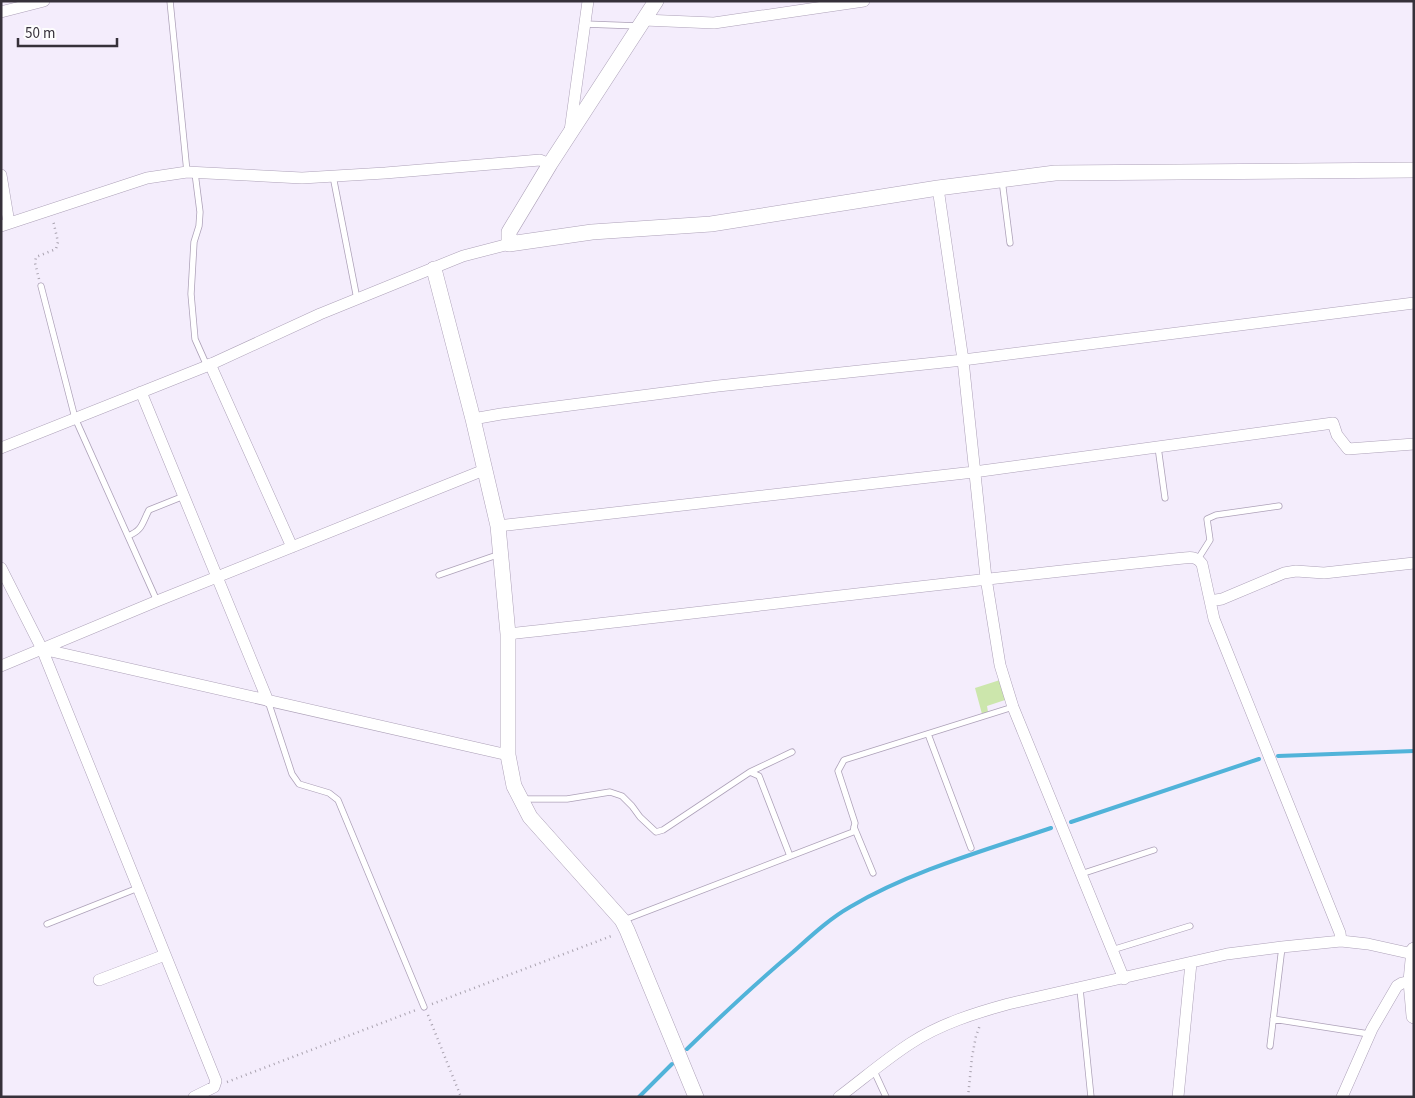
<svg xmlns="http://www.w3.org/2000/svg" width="1415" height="1098" viewBox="0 0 1415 1098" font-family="'Source Sans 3',sans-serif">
	<rect width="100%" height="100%" fill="#f4edfc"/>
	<!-- green -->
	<path fill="#cce6ac" d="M1000 680 1005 700 987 706 988 712 982 714 975 688Z"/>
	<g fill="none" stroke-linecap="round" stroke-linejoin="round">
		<!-- stream -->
		<path stroke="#51b3d9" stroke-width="4" d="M1278 756 1414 751
			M1071 822 1259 759
			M687 1049C721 1016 756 983 793 952 811 936 829 919 850 907 911 871 983 851 1051 828
			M639 1097 672 1064"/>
		<defs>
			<path id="lane" d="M170 1 187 172
				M585 24 638 26
				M195 173 200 212 199 226 194 242 191 294 195 339 207 366
				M333 176 357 299
				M1002 180 1010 243
				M41 286 75 418 157 601
				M1158 447 1165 498
				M128 536C143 530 142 523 149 510L184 496
				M1198 559 1210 540 1207 519 1216 515 1279 506
				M439 575 500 554
				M268 701 292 774 299 784 329 793 338 800 424 1007
				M928 734 971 848
				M750 772 792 752
				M523 799H567L610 792 622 796 632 806 640 817 656 832 663 830 750 772 759 776 790 856
				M854 827 873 873
				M1081 874 1154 850
				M624 920 853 832 855 823 838 771 844 760 1013 707
				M47 924 138 888
				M1112 950 1190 926
				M1080 989 1091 1097
				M1273 1019 1369 1034
				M1270 1046 1282 947
				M874 1071 886 1097"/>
			<path id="street" d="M1 12 44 1
				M644 20 714 23 864 1
				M570 131 588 1
				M1 175 9 223
				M938 188 963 360 986 578 1000 665 1013 707 1124 979
				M1 226 147 178 187 172 302 178 385 173 540 160 550 164
				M210 364 292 547
				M141 392 268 701
				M473 419 501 414 718 386 963 360 1414 303
				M1 448 207 366 320 314 463 256 509 244
				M498 526 974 472 1333 423 1337 435 1348 449 1414 444
				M1 568 42 649 216 1081 214 1087 194 1097
				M1210 601 1222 599 1284 573 1296 571 1324 573 1414 563
				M508 634C733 609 958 581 1184 558 1192 557 1197 557 1202 564L1214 619 1340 933 1341 941
				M42 649 508 755
				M1 666 157 601 484 470
				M99 980 165 955
				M839 1097C863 1079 886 1059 911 1043 940 1024 975 1013 1008 1004L1227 954 1282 947 1341 941 1368 944 1413 954
				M1178 1097 1191 963
				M1342 1097 1372 1029 1397 986 1402 983 1411 981"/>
			<path id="secondary" d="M656 1 550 164 509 232V244L592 232 711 224 938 188 1055 173 1414 170
				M434 269 473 419 498 526 508 634V755L514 786 530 817 622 920 627 930 696 1097
				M1414 950 1411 981 1414 1016"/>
		</defs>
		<!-- lane casing -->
		<use href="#lane" stroke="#ada1b8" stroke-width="7"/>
		<!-- street casing -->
		<use href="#street" stroke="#ada1b8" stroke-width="12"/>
		<!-- secondary casing -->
		<use href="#secondary" stroke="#ada1b8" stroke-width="16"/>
		<!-- path -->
		<path stroke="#a9a2af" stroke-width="2.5" stroke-dasharray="1 4" stroke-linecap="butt" d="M39 279 35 263 36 257 56 249 58 242 53 220
			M432 1004 614 935
			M428 1015 461 1097
			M227 1082 416 1010
			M968 1097 972 1057 976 1036 980 1025"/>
		<!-- lane -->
		<use href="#lane" stroke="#fff" stroke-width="5.5"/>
		<!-- street -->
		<use href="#street" stroke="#fff" stroke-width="11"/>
		<!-- secondary -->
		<use href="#secondary" stroke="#fff" stroke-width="15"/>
	</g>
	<!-- border -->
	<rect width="1415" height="1098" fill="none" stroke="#36313a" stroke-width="5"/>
	<!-- scale -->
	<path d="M18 38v8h99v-8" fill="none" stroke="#36313a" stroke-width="2.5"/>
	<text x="25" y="38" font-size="15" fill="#36313a" stroke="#fdfdfd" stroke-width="4" paint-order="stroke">50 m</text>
</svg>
